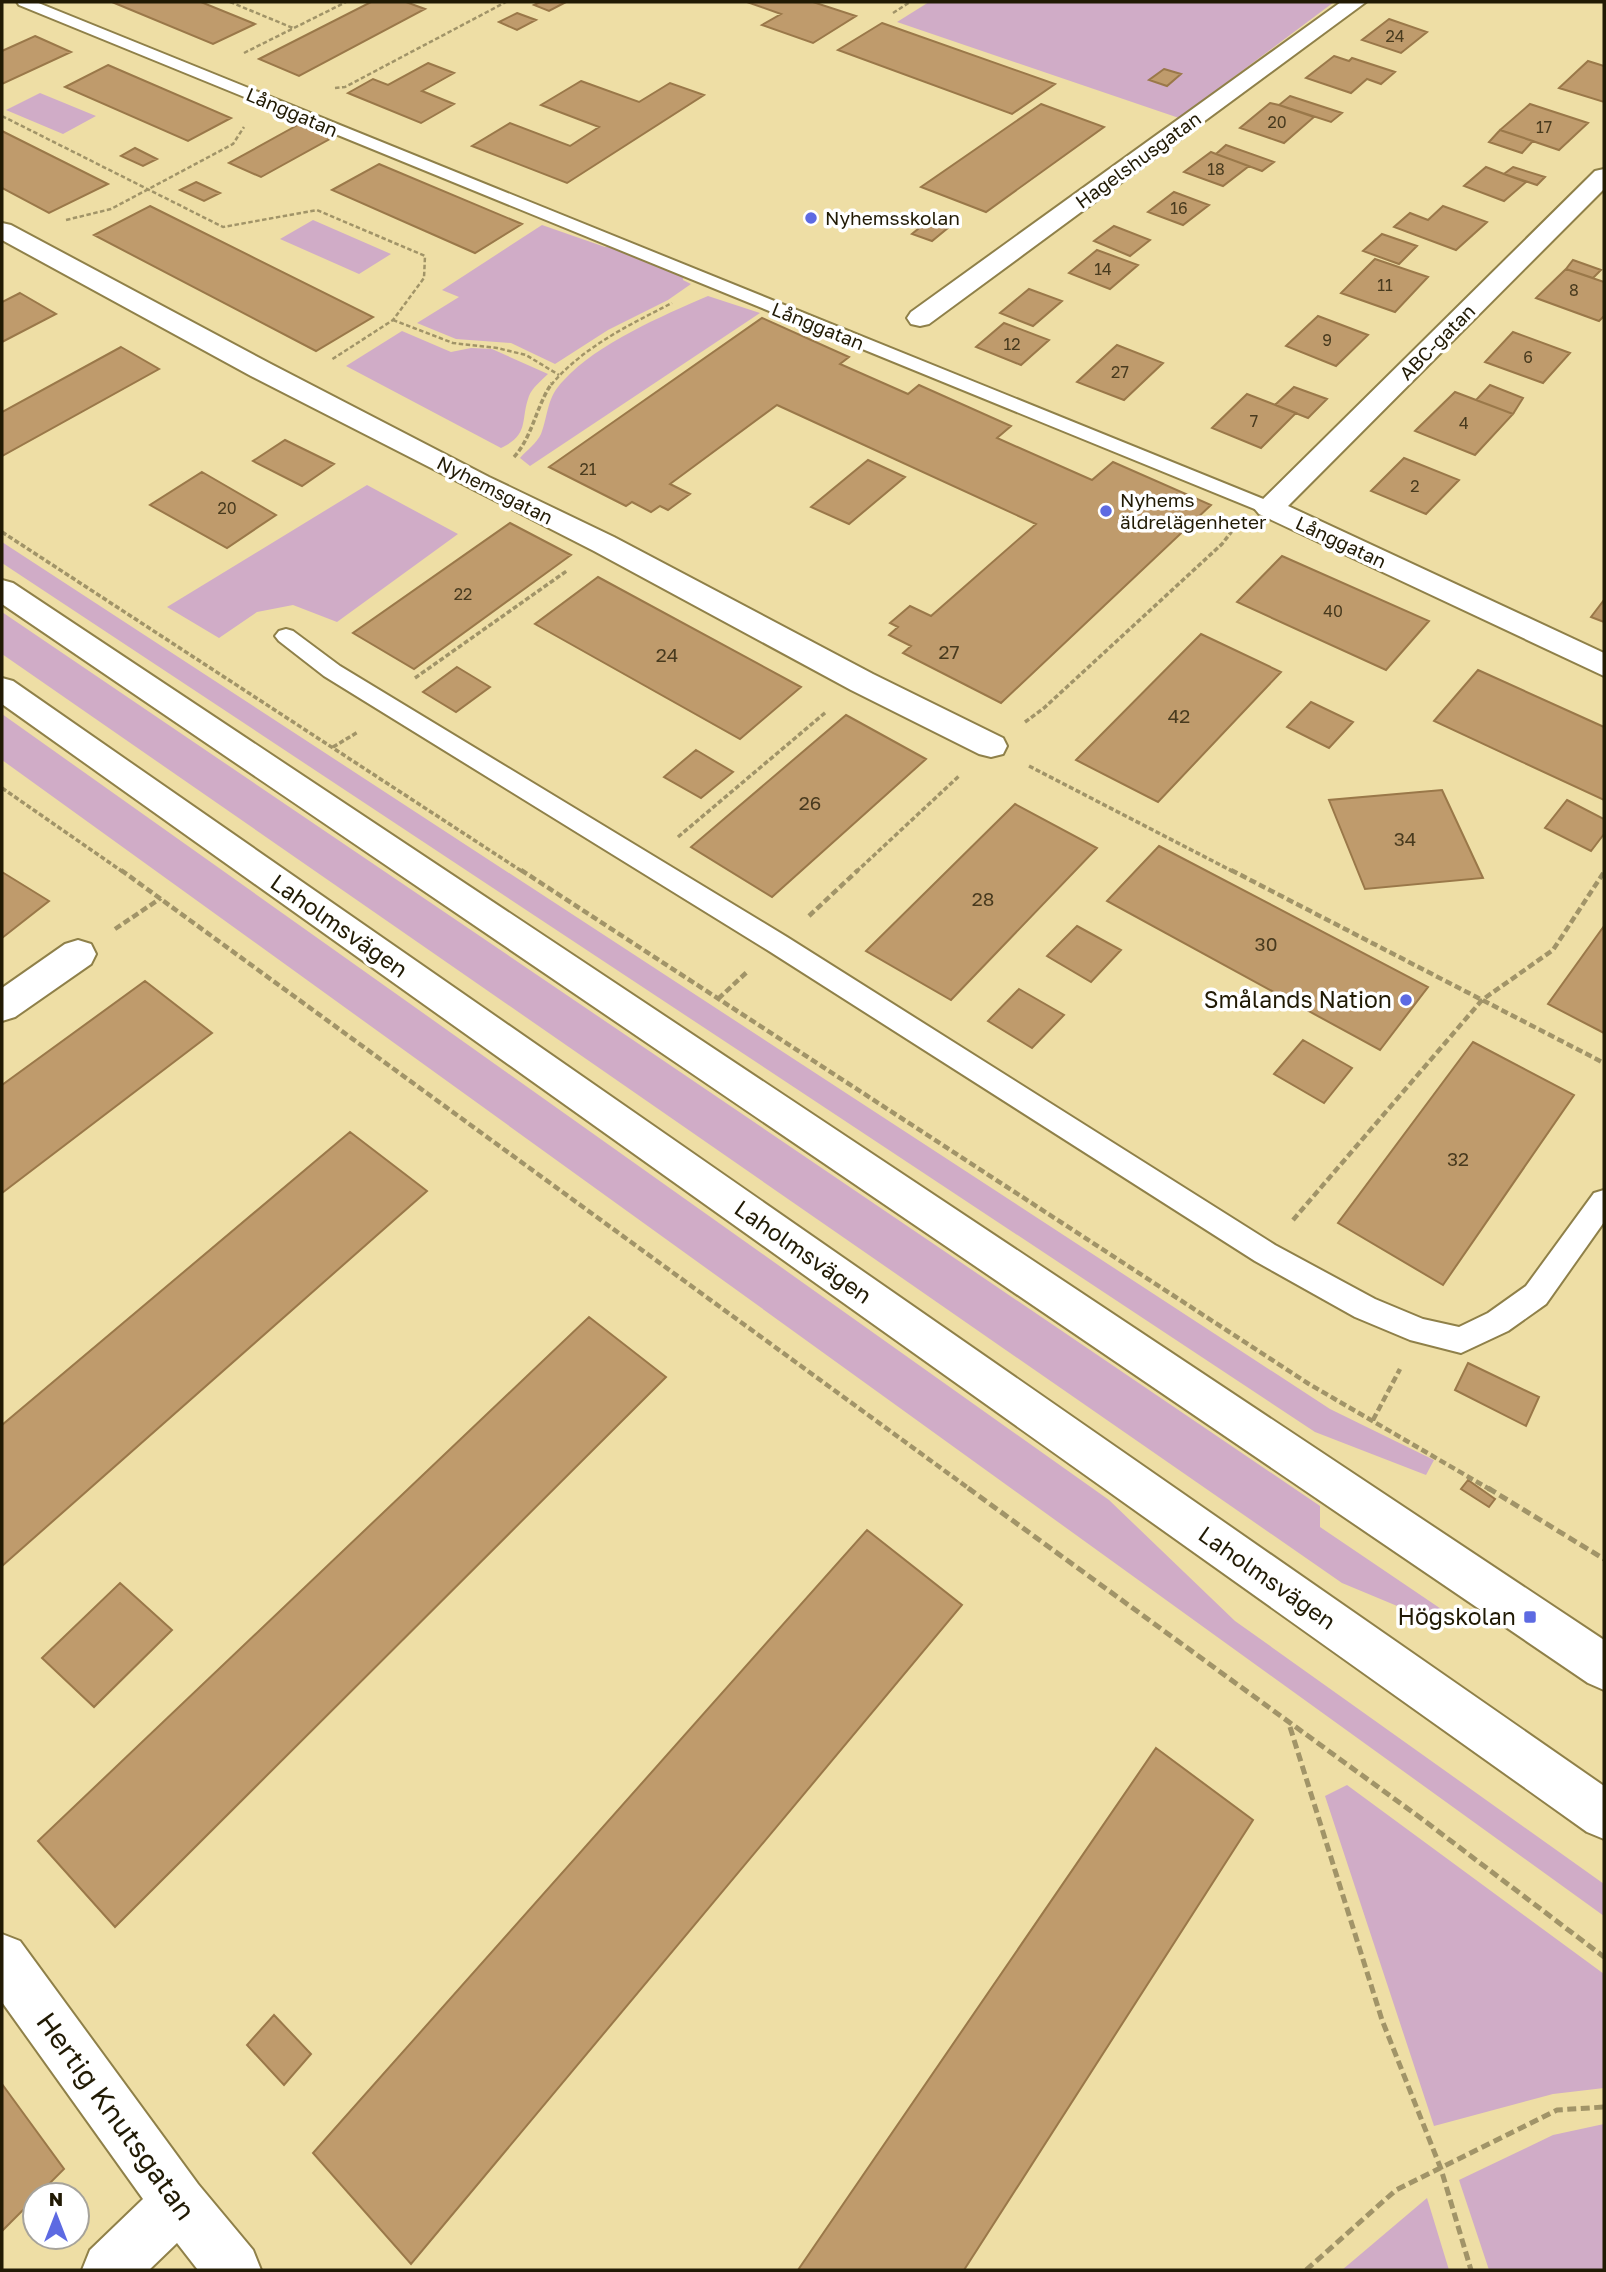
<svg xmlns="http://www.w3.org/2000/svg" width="1606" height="2272" viewBox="0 0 1606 2272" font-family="'Golos Text',sans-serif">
	<rect width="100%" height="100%" fill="#eedea5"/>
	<!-- green -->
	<path fill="#d0acc7" d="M929 2H1334L1179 118 897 22Z
		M40 93 96 116 63 134 6 110Z
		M313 220 391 254 359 274 280 239Z
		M542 225 605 247 625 241 684 265 683 280 691 284 668 300 608 330 555 364 511 343 456 339 417 323 459 297 442 290Z
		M708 296 760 313 530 466 520 458C526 451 537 443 541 434 549 413 546 398 564 380 598 343 662 316 708 296Z
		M402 331 451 352 471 348 492 349 548 374C542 380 532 388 529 396 520 421 530 434 501 448L346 366Z
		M367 485 458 534 337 622 293 605 257 612 219 638 167 607Z
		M2 542 1330 1409 1434 1460 1426 1475 1315 1432 2 563Z
		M2 612 1320 1506V1527L1450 1615V1628L1342 1583 2 654Z
		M2 714 1109 1500 1235 1621 1604 1884V1916L2 760Z
		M1347 1785 1604 1974V2088L1553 2094 1434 2126 1325 1796Z
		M1604 2124V2270H1489L1459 2180 1553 2135Z
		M1427 2198 1449 2270H1342Z"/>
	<!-- building -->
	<path fill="#bf9b6c" stroke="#9a7849" stroke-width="2" d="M112 2H201L255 24 213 44Z
		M371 2H406L425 9 299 76 259 59Z
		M540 2H566L549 11 534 5Z
		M747 2H813L856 16 813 43 762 25 781 14Z
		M517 13 536 20 517 30 499 22Z
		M1389 19 1427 32 1401 53 1362 40Z
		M882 23 1055 84 1012 114 838 50Z
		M35 36 71 52 2 84V51Z
		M1334 56 1349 61 1352 58 1395 72 1381 84 1367 79 1351 93 1306 78Z
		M1588 61 1604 66V102L1559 88Z
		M428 63 454 73 422 91 454 104 421 123 348 93 373 79 388 85Z
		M108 65 231 118 188 141 65 87Z
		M1164 69 1181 74 1167 86 1149 80Z
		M581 81 639 102 670 83 704 95 567 183 472 146 510 123 570 146 599 127 541 105Z
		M1290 96 1342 113 1331 122 1279 105Z
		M1270 103 1279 105 1314 117 1284 143 1240 128Z
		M1041 104 1104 127 986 212 921 187Z
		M1530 104 1588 123 1559 150 1500 130Z
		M303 122 335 136 261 177 229 163Z
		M1500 130 1533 141 1522 153 1489 142Z
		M2 131 108 184 49 213 2 188Z
		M1226 145 1274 162 1262 171 1216 154Z
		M135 148 157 159 143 166 121 156Z
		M1211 152 1216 154 1249 166 1223 186 1184 172Z
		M379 164 522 224 475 253 332 190Z
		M1486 167 1504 174 1526 182 1504 201 1464 186Z
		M1513 167 1545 177 1537 185 1504 174Z
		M196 182 220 193 204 201 180 190Z
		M1174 192 1209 205 1183 225 1148 212Z
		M150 206 373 317 316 351 94 235Z
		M1443 206 1487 222 1456 250 1394 227 1410 213 1428 220Z
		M929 220 949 227 932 241 912 234Z
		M1114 226 1150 240 1130 256 1094 241Z
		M1382 234 1417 246 1399 264 1363 251Z
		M1097 250 1138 265 1110 289 1069 273Z
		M1375 259 1428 277 1395 312 1341 293Z
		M1573 260 1601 270 1593 278 1566 269Z
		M1566 269 1604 282V316L1599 321 1536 298Z
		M1029 289 1062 301 1033 326 1000 313Z
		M20 293 56 314 2 342V302Z
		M1318 316 1368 335 1336 366 1286 346Z
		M762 318 849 357 840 364 908 394 919 385 1011 426 997 438 1092 480 1113 462 1211 505 1001 703 903 653 911 646 889 635 898 627 890 623 910 606 931 616 1036 524 777 405 670 484 690 494 668 510 660 506 651 512 632 502 626 506 549 467Z
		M1004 323 1049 340 1021 365 976 347Z
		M1513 332 1570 353 1543 383 1485 362Z
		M1117 345 1163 363 1124 400 1077 382Z
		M121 347 159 369 2 456V412Z
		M1490 385 1523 398 1513 414 1476 400Z
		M1294 387 1327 399 1308 418 1275 405Z
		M1455 392 1513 414 1475 455 1415 431Z
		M1247 394 1296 413 1261 448 1212 428Z
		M285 440 334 464 302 486 253 461Z
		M1404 458 1459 480 1426 514 1371 491Z
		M868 460 905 477 849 524 811 507Z
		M202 472 276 515 227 548 150 505Z
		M510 523 571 555 414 669 353 633Z
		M1282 556 1429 621 1386 670 1237 602Z
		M598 577 801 687 740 739 535 624Z
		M1604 600V622L1591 617Z
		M1201 634 1281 672 1158 802 1076 760Z
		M457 667 490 687 456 712 423 692Z
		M1478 670 1604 727V800L1434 721Z
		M1311 702 1353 722 1329 748 1287 727Z
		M846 715 926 759 772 897 691 847Z
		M696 750 733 772 701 798 664 777Z
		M1442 790 1483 878 1365 889 1329 800Z
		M1567 800 1604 819V834L1591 851 1545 828Z
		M1015 804 1097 848 951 1000 866 951Z
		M1159 846 1428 987 1380 1050 1107 901Z
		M2 872 49 901 2 938Z
		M1077 926 1121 950 1091 982 1047 956Z
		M1604 926V1033L1548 1004Z
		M145 981 212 1033 2 1193V1085Z
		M1019 989 1064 1015 1032 1048 988 1021Z
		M1303 1040 1352 1068 1324 1103 1274 1074Z
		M1473 1042 1574 1095 1443 1285 1338 1223Z
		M350 1132 427 1191 2 1566V1425Z
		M589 1317 666 1377 115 1927 38 1841Z
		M1468 1363 1539 1397 1526 1426 1455 1390Z
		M1468 1480 1495 1499 1489 1507 1461 1489Z
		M867 1530 962 1605 411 2264 313 2153Z
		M120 1583 172 1630 94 1707 42 1658Z
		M1156 1748 1253 1820 964 2270H798Z
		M274 2015 311 2054 284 2085 247 2045Z
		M2 2084 64 2169 2 2231Z"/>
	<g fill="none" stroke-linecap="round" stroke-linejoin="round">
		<defs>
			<path id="service" d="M17 2H36L1276 504 1279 508 1276 512H1262L19 5Z
				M286 629 293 631 340 666 787 937 1275 1245 1375 1299 1423 1319 1459 1327 1488 1313 1526 1286 1594 1193 1604 1190V1222L1546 1304 1508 1331 1461 1353 1410 1340 1355 1317 1255 1261 769 951 324 676 279 641 275 636 279 631Z"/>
			<path id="minor" d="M1341 2H1366L929 324 920 326 911 324 907 318 911 312Z
				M1604 169V189L1288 506 1604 653V676L1259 514 1254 508 1595 171Z
				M2 223 11 225 271 364 489 477 614 537 873 674 1003 738 1007 746 1003 754 991 757 979 754 851 690 594 551 251 376 2 240Z
				M78 940 91 944 96 954 91 964 15 1017 2 1021V988L65 944Z
				M2 1934 20 1941 198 2184 253 2250 261 2270H198L177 2243 149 2270H82L90 2250 143 2199 2 2002Z"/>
			<path id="trunk" d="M2 580 13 583 1604 1640V1690L1588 1683 2 604Z
				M2 678 13 681 1604 1786V1839L1587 1832 2 704Z"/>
		</defs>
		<!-- service casing -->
		<use href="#service" stroke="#8f8049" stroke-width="4"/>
		<!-- minor casing -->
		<use href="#minor" stroke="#8f8049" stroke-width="4"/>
		<!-- trunk casing -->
		<use href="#trunk" stroke="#8f8049" stroke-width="4"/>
		<!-- path-far3 -->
		<path stroke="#a19468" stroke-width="2.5" stroke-dasharray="4.5 2.5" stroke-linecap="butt" d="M230 2 293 28
			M893 13 910 2
			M244 53 346 2
			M335 88 345 87 506 2
			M2 116 223 227 317 210 425 256 424 278 393 320 331 360
			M66 220 111 209 233 144 244 127
			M393 320 453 343 497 348 526 355 559 375
			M551 385C583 347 629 325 672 303"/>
		<!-- path-far2 -->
		<path stroke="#a19468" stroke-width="3.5" stroke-dasharray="5 2.5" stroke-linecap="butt" d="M514 457C533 436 536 406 552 383
			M2 532 523 872
			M415 678 568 570
			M1025 722 1044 708 1222 544 1232 531
			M333 747 358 732
			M1029 766 1234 872
			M2 788 123 872
			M678 837 826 712
			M856 872 959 776"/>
		<!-- path-far1 -->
		<path stroke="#a19468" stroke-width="4.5" stroke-dasharray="7 3.5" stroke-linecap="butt" d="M121 870 971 1490
			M521 870 1309 1384 1491 1490
			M1231 870 1604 1063
			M809 916 858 870
			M115 929 161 898
			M718 999 748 971
			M1293 1220 1482 1000 1553 950 1604 872
			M1373 1420 1400 1369"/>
		<!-- path -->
		<path stroke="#a19468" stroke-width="5" stroke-dasharray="9 4.5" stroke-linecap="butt" d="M968 1488 1422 1819 1604 1957
			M1488 1488 1604 1559
			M1290 1727 1382 2020 1441 2169 1471 2270
			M1306 2270 1396 2190 1557 2110 1604 2107"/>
		<!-- service -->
		<use href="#service" fill="#fff" fill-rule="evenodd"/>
		<!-- minor -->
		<use href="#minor" fill="#fff" fill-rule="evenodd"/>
		<!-- trunk -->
		<use href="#trunk" fill="#fff" fill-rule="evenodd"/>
	</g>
	<!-- markers -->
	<g fill="#5d6ae2" stroke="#fff" stroke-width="2.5">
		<circle cx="811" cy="218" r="7"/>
		<circle cx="1106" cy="511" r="7"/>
		<circle cx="1406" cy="1000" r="7"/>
		<rect x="1523" y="1610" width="14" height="14" rx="3.5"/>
	</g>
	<g text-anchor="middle" stroke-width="7" stroke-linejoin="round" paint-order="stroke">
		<!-- far-number labels -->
		<g font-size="16" fill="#483a1e">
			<text x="1395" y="42">24</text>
			<text x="1277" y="128">20</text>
			<text x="1544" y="133">17</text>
			<text x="1216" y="175">18</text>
			<text x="1179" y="214">16</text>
			<text x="1103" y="275">14</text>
			<text x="1385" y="291">11</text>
			<text x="1574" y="296">8</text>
			<text x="1327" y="346">9</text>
			<text x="1012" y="350">12</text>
			<text x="1528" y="363">6</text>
			<text x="1120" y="378">27</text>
			<text x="1254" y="427">7</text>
			<text x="1464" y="429">4</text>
			<text x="588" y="475">21</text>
			<text x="1415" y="492">2</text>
			<text x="227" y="514">20</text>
			<text x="463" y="600">22</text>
			<text x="1333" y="617">40</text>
		</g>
		<!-- far-street labels -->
		<g font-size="19" fill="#211a04" stroke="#fff">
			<text transform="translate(292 112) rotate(23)" y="7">Långgatan</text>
			<text transform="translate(1138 160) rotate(-36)" y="7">Hagelshusgatan</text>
			<text transform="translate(818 326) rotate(22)" y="7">Långgatan</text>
			<text transform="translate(1437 342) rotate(-45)" y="7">ABC-gatan</text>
			<text transform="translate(495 490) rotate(27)" y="7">Nyhemsgatan</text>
			<text transform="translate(1341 542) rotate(25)" y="7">Långgatan</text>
		</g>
		<!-- far-poi labels -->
		<g font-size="19" fill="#211a04" stroke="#fff" text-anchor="start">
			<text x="825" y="225">Nyhemsskolan</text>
			<text x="1120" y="507">Nyhems<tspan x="1120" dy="22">äldrelägenheter</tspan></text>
		</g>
		<!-- number labels -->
		<g font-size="19" fill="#483a1e">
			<text x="949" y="659">27</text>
			<text x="667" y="662">24</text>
			<text x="1179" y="723">42</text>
			<text x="810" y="810">26</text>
			<text x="1405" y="846">34</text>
			<text x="983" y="906">28</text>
			<text x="1266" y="951">30</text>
			<text x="1458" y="1166">32</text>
		</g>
		<!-- street labels -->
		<g font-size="23" fill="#211a04" stroke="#fff">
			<text transform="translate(339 926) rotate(35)" y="8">Laholmsvägen</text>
			<text transform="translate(803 1252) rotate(35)" y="8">Laholmsvägen</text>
			<text transform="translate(1267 1578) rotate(35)" y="8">Laholmsvägen</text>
		</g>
		<!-- poi labels -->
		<g font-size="23" fill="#211a04" stroke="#fff" text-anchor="end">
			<text x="1392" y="1008">Smålands Nation</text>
			<text x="1516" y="1625">Högskolan</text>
		</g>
		<!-- near-street labels -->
		<g font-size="28" fill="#211a04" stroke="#fff">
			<text transform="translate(116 2116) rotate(54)" y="10">Hertig Knutsgatan</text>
		</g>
	</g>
	<!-- border -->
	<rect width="1606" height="2272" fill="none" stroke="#211a04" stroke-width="7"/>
	<!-- north arrow -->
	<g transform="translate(56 2216)"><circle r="33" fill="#ffffff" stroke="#a6a39b" stroke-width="2"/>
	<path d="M0-5L12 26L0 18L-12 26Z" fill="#5d6ae2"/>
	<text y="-10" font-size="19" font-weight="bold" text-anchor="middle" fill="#211a04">N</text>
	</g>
</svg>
